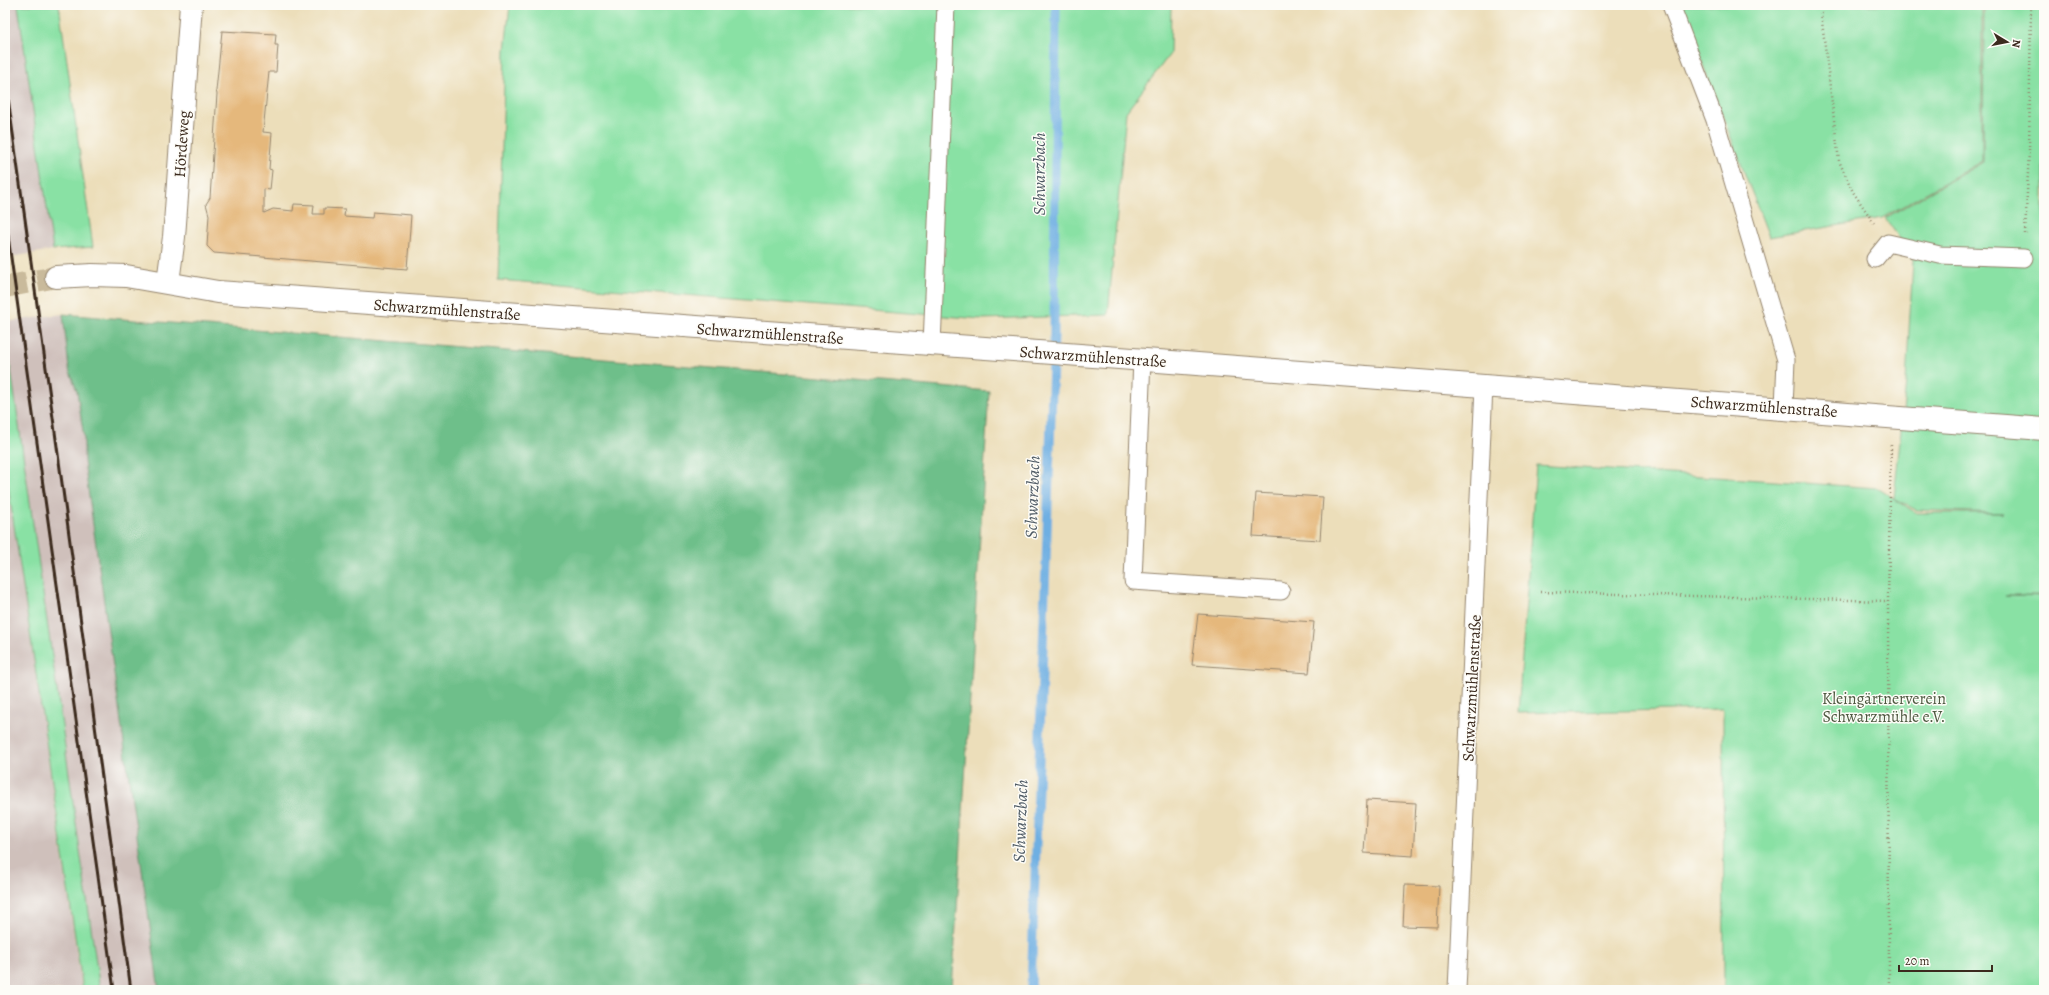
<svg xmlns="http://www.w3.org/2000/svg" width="2049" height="995" viewBox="0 0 2049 995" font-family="Alegreya,serif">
	<rect width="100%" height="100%" fill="#fdfcf7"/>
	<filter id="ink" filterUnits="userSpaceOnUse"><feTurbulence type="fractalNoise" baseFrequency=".025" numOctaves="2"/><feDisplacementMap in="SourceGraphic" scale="8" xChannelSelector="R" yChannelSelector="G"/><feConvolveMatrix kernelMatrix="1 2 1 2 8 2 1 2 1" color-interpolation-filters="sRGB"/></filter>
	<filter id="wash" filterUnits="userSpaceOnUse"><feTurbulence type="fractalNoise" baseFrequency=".012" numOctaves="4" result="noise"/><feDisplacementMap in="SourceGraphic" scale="16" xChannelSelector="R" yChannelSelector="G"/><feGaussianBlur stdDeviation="0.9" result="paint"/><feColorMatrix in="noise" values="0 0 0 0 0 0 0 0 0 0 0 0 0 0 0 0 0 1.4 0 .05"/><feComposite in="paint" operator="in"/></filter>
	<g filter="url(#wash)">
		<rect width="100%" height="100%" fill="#ecdeba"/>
		<!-- industrial -->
		<path fill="#cfc0bb" d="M5 5H18L53 250 5 258Z
			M63 314 69 369 77 391 84 438V461L159 990H100L5 328V322Z
			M5 467 82 990H5Z"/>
		<!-- green -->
		<path fill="#89e1a4" stroke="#628661" d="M18 5H59L93 247 53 250Z
			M510 5H1171L1170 54 1126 112 1108 315 982 319 498 280 505 50Z
			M1680 5H1982V161L1882 218 1769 237Z
			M1984 5H2044V596H2005L2044 597V990H1724L1723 709 1518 713 1536 465 1878 488 1916 513H2003L1916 510 1894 498 1906 382 1914 244 1903 243 1885 218 1983 162Z
			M5 328 100 990H83L5 465Z"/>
		<!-- forest -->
		<path fill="#6ebf8a" stroke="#547454" d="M63 314 989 391 952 990H159L84 461V438L77 391 69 369Z"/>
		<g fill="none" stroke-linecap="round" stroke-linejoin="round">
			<!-- stream -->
			<path stroke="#6eafe2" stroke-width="9" d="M1031 990 1054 334 1056 5"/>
		</g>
		<g id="blocks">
			<!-- building -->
			<path fill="#e5b87c" d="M222 31 276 34 275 45H278L276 72H269L263 132 272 133 269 169 272 170 270 190 264 189V213L273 209 293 211 294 204 314 205 313 214H324V208L345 209 344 216 372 218 373 212 411 215 407 269 214 253 207 246 209 215 206 204 210 198 217 94 216 91Z
				M1256 493 1323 497 1320 540 1253 536Z
				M1198 614 1314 622 1309 673 1192 665Z
				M1367 800 1416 803 1413 856 1364 853Z
				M1405 885 1439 886 1437 927 1403 926Z"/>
		</g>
	</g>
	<g filter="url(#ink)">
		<use href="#blocks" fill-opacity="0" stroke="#94846c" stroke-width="1"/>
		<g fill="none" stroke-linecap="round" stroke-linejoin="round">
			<!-- secondary-tunnel -->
			<path stroke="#c9ba9b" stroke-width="22" stroke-dasharray="22 11" stroke-linecap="butt" d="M5 287 56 277"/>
			<defs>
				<path id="lane" d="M1671 5 1715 120 1786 360 1784 407
					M1875 259 1888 243 1940 255 2024 258
					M932 345 946 5
					M1142 359 1133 581 1281 591
					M1457 990 1484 386"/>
				<path id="street" d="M168 282 174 237 191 5"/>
				<path id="secondary" d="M56 277 92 275 126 276 218 292 1080 355 2044 429"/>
			</defs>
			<!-- lane casing -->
			<use href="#lane" stroke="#94846c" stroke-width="19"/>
			<!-- street casing -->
			<use href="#street" stroke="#94846c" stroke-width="24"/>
			<!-- secondary casing -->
			<use href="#secondary" stroke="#94846c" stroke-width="24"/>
			<!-- path -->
			<path stroke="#94846c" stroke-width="2.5" stroke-dasharray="1 3" stroke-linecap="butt" d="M1820 5 1839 161 1853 192 1874 223
				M2025 234 2029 151 2031 5
				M1540 592 1888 601
				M1889 990 1888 601 1891 444"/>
			<!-- lane -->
			<use href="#lane" stroke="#fff" stroke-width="17"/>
			<!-- street -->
			<use href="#street" stroke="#fff" stroke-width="22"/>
			<!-- secondary -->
			<use href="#secondary" stroke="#fff" stroke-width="22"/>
			<!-- rail -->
			<path stroke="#3b2a1e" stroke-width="3" d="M5 77 55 432 131 990
				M5 215 114 990"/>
		</g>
	</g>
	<g text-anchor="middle" stroke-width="3" stroke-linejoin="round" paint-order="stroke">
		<!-- street labels -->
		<g font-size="16" fill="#3b2a1e" stroke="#fdfcf7">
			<text transform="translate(181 144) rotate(-86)" y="6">Hördeweg</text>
			<text transform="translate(447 309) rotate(4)" y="6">Schwarzmühlenstraße</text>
			<text transform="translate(770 333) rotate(4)" y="6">Schwarzmühlenstraße</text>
			<text transform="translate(1093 356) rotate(4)" y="6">Schwarzmühlenstraße</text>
			<text transform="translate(1764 406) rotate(4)" y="6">Schwarzmühlenstraße</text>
			<text transform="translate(1471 688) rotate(-87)" y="6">Schwarzmühlenstraße</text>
		</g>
		<!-- park labels -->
		<g font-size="16" fill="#4e5840" stroke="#fdfcf7">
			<text x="1884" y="704">Kleingärtnerverein<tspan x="1884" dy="18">Schwarzmühle e.V.</tspan></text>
		</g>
		<!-- water labels -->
		<g font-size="17" font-style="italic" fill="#4d5963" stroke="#fdfcf7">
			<text transform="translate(1039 174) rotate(-90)" y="6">Schwarzbach</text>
			<text transform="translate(1032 497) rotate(-88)" y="6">Schwarzbach</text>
			<text transform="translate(1020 821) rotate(-88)" y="6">Schwarzbach</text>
		</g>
	</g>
	<!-- margin -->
	<rect width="2049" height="995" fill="none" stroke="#fdfcf7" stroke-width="20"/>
	<!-- north arrow -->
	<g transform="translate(2007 42) rotate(100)" stroke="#fdfcf7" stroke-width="3" paint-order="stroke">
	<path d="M0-3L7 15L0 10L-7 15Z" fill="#3b2a1e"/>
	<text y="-6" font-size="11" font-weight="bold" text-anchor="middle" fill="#3b2a1e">N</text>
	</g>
	<!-- scale -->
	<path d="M1899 965v6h93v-6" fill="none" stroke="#3b2a1e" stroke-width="2"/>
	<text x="1905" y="965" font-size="12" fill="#3b2a1e" stroke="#fdfcf7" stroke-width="3" paint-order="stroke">20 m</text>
</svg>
